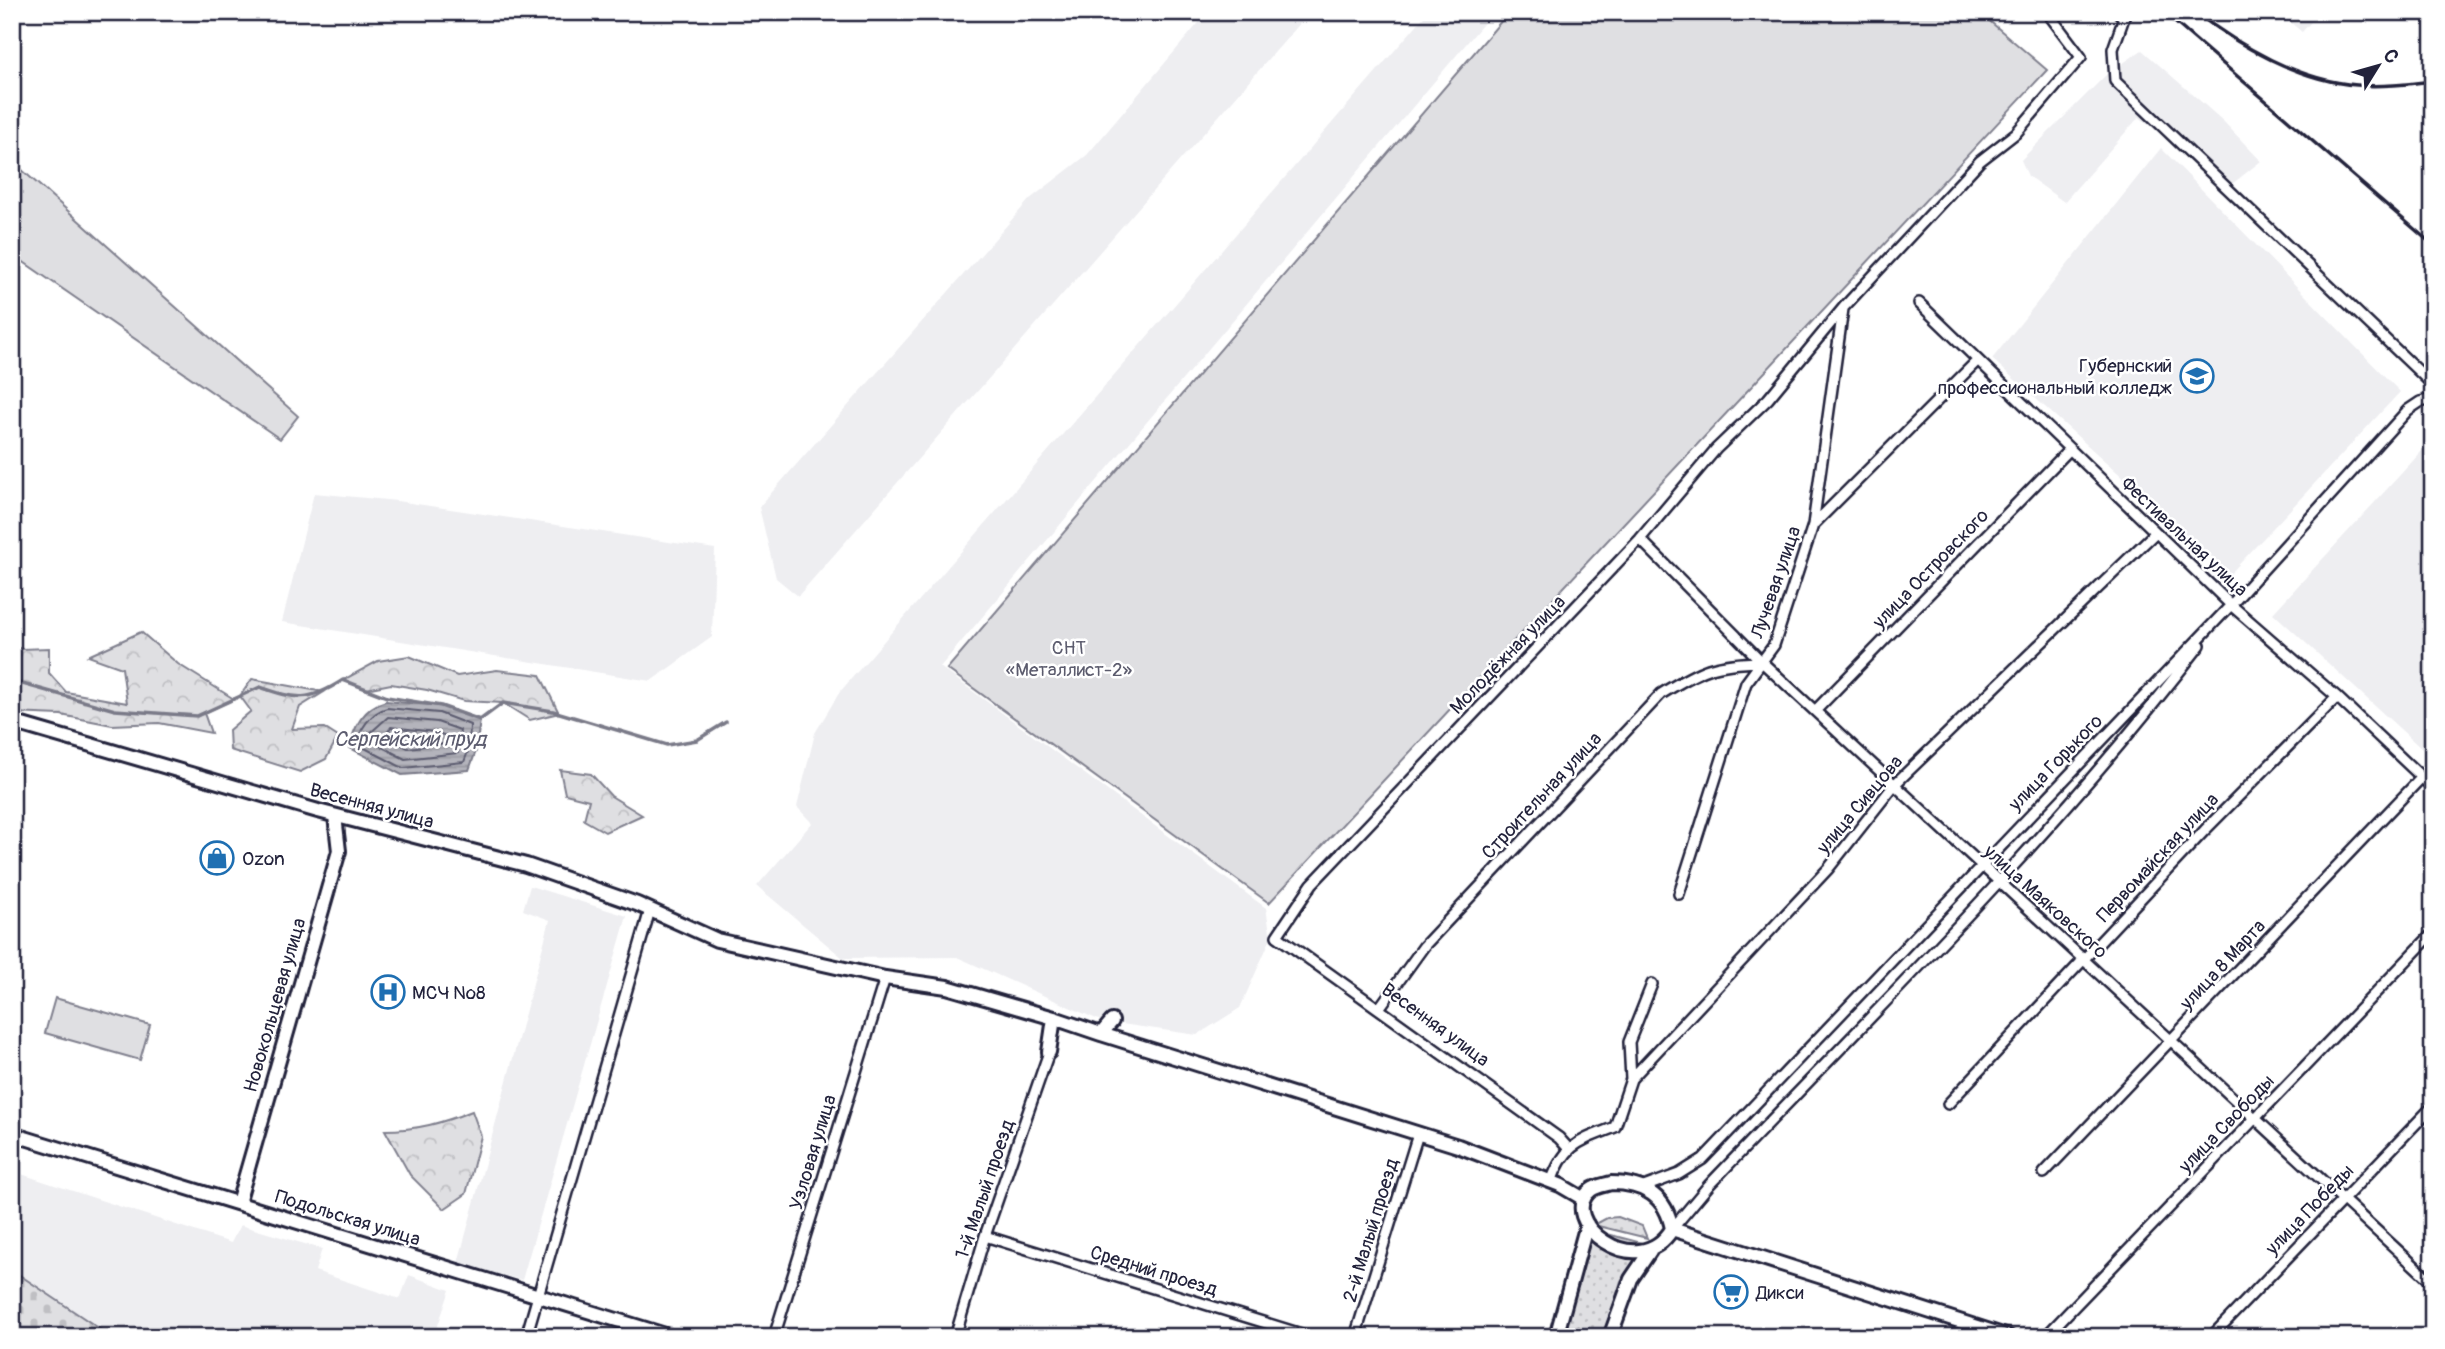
<svg xmlns="http://www.w3.org/2000/svg" width="2445" height="1349" viewBox="0 0 2445 1349" font-family="Pangolin,sans-serif">
	<defs>
		<pattern id="grass-dots" width="8" height="8" patternUnits="userSpaceOnUse" patternTransform="scale(1.75)"><rect width="8" height="8" fill="#dfdfe2"/><path d="M2 2h.1M6 6h.1" fill="none" stroke="#bfbfc3" stroke-width="1.8" stroke-linecap="round"/></pattern>
		<pattern id="forest-crowns" width="20" height="18" patternUnits="userSpaceOnUse" patternTransform="scale(1.75)"><rect width="20" height="18" fill="#dfdfe2"/><path d="M2 6a3 3 0 1 1 6 0M12 15a3 3 0 1 1 6 0" fill="none" stroke="#bfbfc3"/></pattern>
		<pattern id="cemetery-stones" width="16" height="16" patternUnits="userSpaceOnUse" patternTransform="scale(1.75)"><rect width="16" height="16" fill="#dfdfe2"/><path d="M2 7V4a2 2 0 0 1 4 0v3zM10 15v-3a2 2 0 0 1 4 0v3z" fill="#bfbfc3"/></pattern>
		<pattern id="water-rules" width="6" height="5" patternUnits="userSpaceOnUse" patternTransform="scale(1.75)"><rect width="6" height="5" fill="#b4b4bc"/><path d="M0 2.5h6" fill="none" stroke="#9a9aa2"/></pattern>
	</defs>
	<rect width="100%" height="100%" fill="#fff"/>
	<filter id="ink" filterUnits="userSpaceOnUse"><feTurbulence type="fractalNoise" baseFrequency=".0143" numOctaves="2"/><feDisplacementMap in="SourceGraphic" scale="14" xChannelSelector="R" yChannelSelector="G"/><feConvolveMatrix kernelMatrix="1 2 1 2 8 2 1 2 1" color-interpolation-filters="sRGB"/></filter>
	<g filter="url(#ink)">
		<!-- built -->
		<path fill="#eeeef1" d="M1208 12H1310L798 596 776 578 759 507 1030 199 1087 155Z
			M1428 12H1493L940 667 1266 908 1271 938 1240 1008 1197 1035 1101 1021 957 957 843 958 757 886 812 823 797 807 815 733 839 693Z
			M2278 12H2320L2302 32Z
			M2142 50 2223 121 2261 161 2222 192 2169 140 2139 117 2064 202 2028 176 2021 160 2106 75Z
			M2161 148 2400 392 2230 574 1992 359Z
			M2433 439V759L2273 613Z
			M314 493 397 501 715 549 712 637 651 681 282 622Z
			M530 886 627 916 522 1280 458 1263 550 920 523 910Z
			M12 1171 231 1243 240 1225 322 1249 315 1271 400 1299 409 1275 450 1290 434 1337H112L12 1270Z"/>
		<!-- grass -->
		<path fill="url(#grass-dots)" stroke="#80808e" stroke-width="2" d="M1618 1217 1642 1226 1647 1238 1594 1225 1607 1218Z
			M1592 1230 1646 1244 1621 1281 1604 1337H1563Z"/>
		<!-- forest -->
		<path fill="url(#forest-crowns)" stroke="#80808e" stroke-width="2" d="M141 632 178 664 234 699 204 713 211 733 159 723 112 725 61 715 12 713V645L21 649 49 648V673L66 692 127 703 122 668 88 656Z
			M409 656 457 676 497 670 540 675 559 713 530 720 503 703 464 701 427 690 391 684 366 689 343 680 378 661Z
			M252 679 324 692 300 707 292 729 324 728 338 737 326 759 300 772 230 750 229 730 251 711 240 696Z
			M560 770 591 774 611 796 642 815 605 832 584 820 589 800 565 794Z
			M472 1111 481 1136 466 1194 444 1209 410 1175 385 1130C417 1130 442 1123 472 1111Z"/>
		<!-- cemetery -->
		<path fill="url(#cemetery-stones)" stroke="#80808e" stroke-width="2" d="M12 1270 112 1337H12Z"/>
		<!-- garden -->
		<path fill="#dfdfe2" stroke="#80808e" stroke-width="2" d="M1509 12H1979L2047 70 1269 903 947 669Z
			M12 161 298 416 280 439 12 254Z
			M55 998 150 1025 140 1060 45 1033Z"/>
		<!-- water -->
		<path fill="url(#water-rules)" stroke="#7a7a88" stroke-width="2" d="M386 701 441 706 480 720 476 751 469 770 402 775 350 748C353 727 364 707 386 701Z"/>
		<g fill="none" stroke-linecap="round" stroke-linejoin="round">
			<!-- shore -->
			<path stroke="#5c5c6f" stroke-width="2" d="M387 708 439 713 470 725 469 749 464 762 403 768 359 745C357 730 372 712 387 708Z
				M388 717 437 722 460 730 458 753 405 759 369 740 368 735Z
				M391 727 435 732 449 737 450 743 408 748 385 736Z"/>
			<!-- stream -->
			<path stroke="#7a7a88" stroke-width="3.5" d="M12 681 115 710 197 716 260 687C297 700 309 702 343 680L387 697 441 706 480 720 503 703 553 711 667 745 697 740 726 722"/>
			<defs>
				<path id="street" d="M2118 12 2124 18 2113 49 2115 81 2431 383 2433 393
					M1919 303 2231 605 2337 697 2433 788
					M1813 525 1977 361
					M1640 539 1762 662 2433 1283
					M1816 710 2069 450
					M1679 894 1746 683 1774 645 1813 525 1843 309
					M1380 1007 1424 946 1661 694C1701 669 1714 663 1762 662
					M1631 1079 1828 869 1895 784 2155 533
					M1948 1104 2205 830 2337 697
					M1568 1148 1559 1138 1277 936 1312 884 1640 539 1716 449 1768 399 1844 307 1980 161 2016 133 2081 57 2047 12
					M2044 1173 2422 777
					M1551 1182C1565 1143 1580 1141 1615 1127L1631 1079 1629 1042 1652 984
					M1644 1187 1679 1174 1703 1159 2231 605 2408 410 2420 402 2433 399
					M1672 1229 1709 1185C1877 1009 2052 838 2200 645
					M985 1236 1311 1337
					M526 1337 650 910
					M774 1337 885 978
					M955 1337 985 1236 1049 1052
					M1355 1337 1418 1134
					M2045 1337 2433 933
					M2211 1337 2433 1106"/>
				<path id="secondary" d="M12 722 318 811 526 865 637 904 717 940 885 978 947 987 1054 1018
					M1101 1034 1458 1146 1560 1185 1584 1199
					M1049 1052 1054 1018 1101 1034 1112 1021
					M12 1134 672 1337
					M1611 1183C1644 1183 1666 1196 1672 1229 1637 1286 1554 1219 1591 1190 1596 1186 1605 1185 1611 1183Z
					M238 1203 339 851 335 816
					M1672 1229 2009 1337
					M1556 1337 1587 1224
					M1610 1337 1631 1279 1650 1251"/>
			</defs>
			<!-- street casing -->
			<use href="#street" stroke="#22223b" stroke-width="14"/>
			<!-- secondary casing -->
			<use href="#secondary" stroke="#22223b" stroke-width="18"/>
			<!-- street -->
			<use href="#street" stroke="#fff" stroke-width="9"/>
			<!-- secondary -->
			<use href="#secondary" stroke="#fff" stroke-width="12"/>
			<!-- rail -->
			<path stroke="#22223b" stroke-width="3.5" d="M2163 12 2433 245
				M2195 12C2239 46 2300 81 2357 85 2382 87 2407 84 2433 81"/>
		</g>
	</g>
	<!-- icons -->
	<defs>
		<symbol id="university-ring" viewBox="-11 -11 22 22"><circle r="9.5" fill="#fff" stroke="#1f6fb2" stroke-width="1.5"/><path d="M0-5L7-2L0 1L-7-2ZM-4 1L0 2.5L4 1V4Q0 6-4 4Z" fill="#1f6fb2"/></symbol>
		<symbol id="shop-ring" viewBox="-11 -11 22 22"><circle r="9.5" fill="#fff" stroke="#1f6fb2" stroke-width="1.5"/><path d="M-5-2.5h2.3a2.7 3.5 0 0 1 5.4 0H5L5.5 6h-11ZM-1.5-2.5h3a1.5 2.3 0 0 0-3 0Z" fill="#1f6fb2"/></symbol>
		<symbol id="hospital-ring" viewBox="-11 -11 22 22"><circle r="9.5" fill="#fff" stroke="#1f6fb2" stroke-width="1.5"/><path d="M-5-5h3v3.5h4V-5h3V5h-3V1.5h-4V5h-3Z" fill="#1f6fb2"/></symbol>
		<symbol id="supermarket-ring" viewBox="-11 -11 22 22"><circle r="9.5" fill="#fff" stroke="#1f6fb2" stroke-width="1.5"/><path d="M-6-5.5h2.5l.6 2H6L4.5 2H-2.5L-4.4-4H-6ZM-1.5 3.2a1.3 1.3 0 1 0 .1 0ZM3 3.2a1.3 1.3 0 1 0 .1 0Z" fill="#1f6fb2"/></symbol>
	</defs>
	<g fill-rule="evenodd">
		<use href="#university-ring" x="2178" y="357" width="38" height="38"/>
		<use href="#shop-ring" x="198" y="839" width="38" height="38"/>
		<use href="#hospital-ring" x="369" y="973" width="38" height="38"/>
		<use href="#supermarket-ring" x="1712" y="1273" width="38" height="38"/>
	</g>
	<g text-anchor="middle" stroke-width="5" stroke-linejoin="round" paint-order="stroke">
		<!-- poi labels -->
		<g font-size="19" fill="#22223b" stroke="#fff" text-anchor="start">
			<text x="2172" y="372" text-anchor="end">Губернский<tspan x="2172" dy="22">профессиональный колледж</tspan></text>
			<text x="242" y="865">Ozon</text>
			<text x="412" y="999">МСЧ №8</text>
			<text x="1756" y="1299">Дикси</text>
		</g>
		<!-- street labels -->
		<g font-size="19" fill="#22223b" stroke="#fff">
			<text transform="translate(2185 536) rotate(43)" y="7">Фестивальная улица</text>
			<text transform="translate(1930 568) rotate(-46)" y="7">улица Островского</text>
			<text transform="translate(1775 582) rotate(-71)" y="7">Лучевая улица</text>
			<text transform="translate(1507 654) rotate(-46)" y="7">Молодёжная улица</text>
			<text transform="translate(2055 762) rotate(-46)" y="7">улица Горького</text>
			<text transform="translate(1541 795) rotate(-47)" y="7">Строительная улица</text>
			<text transform="translate(1859 804) rotate(-50)" y="7">улица Сивцова</text>
			<text transform="translate(372 805) rotate(15)" y="7">Весенняя улица</text>
			<text transform="translate(2157 857) rotate(-47)" y="7">Первомайская улица</text>
			<text transform="translate(2046 901) rotate(42)" y="7">улица Маяковского</text>
			<text transform="translate(2222 964) rotate(-47)" y="7">улица 8 Марта</text>
			<text transform="translate(274 1005) rotate(-74)" y="7">Новокольцевая улица</text>
			<text transform="translate(1436 1024) rotate(36)" y="7">Весенняя улица</text>
			<text transform="translate(2226 1123) rotate(-46)" y="7">улица Свободы</text>
			<text transform="translate(812 1152) rotate(-73)" y="7">Узловая улица</text>
			<text transform="translate(984 1189) rotate(-71)" y="7">1-й Малый проезд</text>
			<text transform="translate(2309 1209) rotate(-46)" y="7">улица Победы</text>
			<text transform="translate(348 1217) rotate(17)" y="7">Подольская улица</text>
			<text transform="translate(1370 1230) rotate(-73)" y="7">2-й Малый проезд</text>
			<text transform="translate(1154 1270) rotate(17)" y="7">Средний проезд</text>
		</g>
		<!-- park labels -->
		<g font-size="19" fill="#5b5b6d" stroke="#fff">
			<text x="1069" y="654">СНТ<tspan x="1069" dy="22">«Металлист-2»</tspan></text>
		</g>
		<!-- water labels -->
		<g font-size="21" font-style="italic" fill="#5c5c6f" stroke="#fff">
			<text x="410" y="746">Серпейский пруд</text>
		</g>
	</g>
	<!-- margin -->
	<rect width="2445" height="1349" fill="none" stroke="#fff" stroke-width="42"/>
	<rect x="21" y="21" width="2403" height="1307" fill="none" stroke="#22223b" stroke-width="2.5" filter="url(#ink)"/>
	<!-- north arrow -->
	<g transform="translate(2378 66) rotate(53)" stroke="#ffffff" stroke-width="5" paint-order="stroke">
	<path d="M0-5L12 26L0 18L-12 26Z" fill="#22223b"/>
	<text y="-10" font-size="19" font-weight="bold" text-anchor="middle" fill="#22223b">С</text>
	</g>
</svg>
